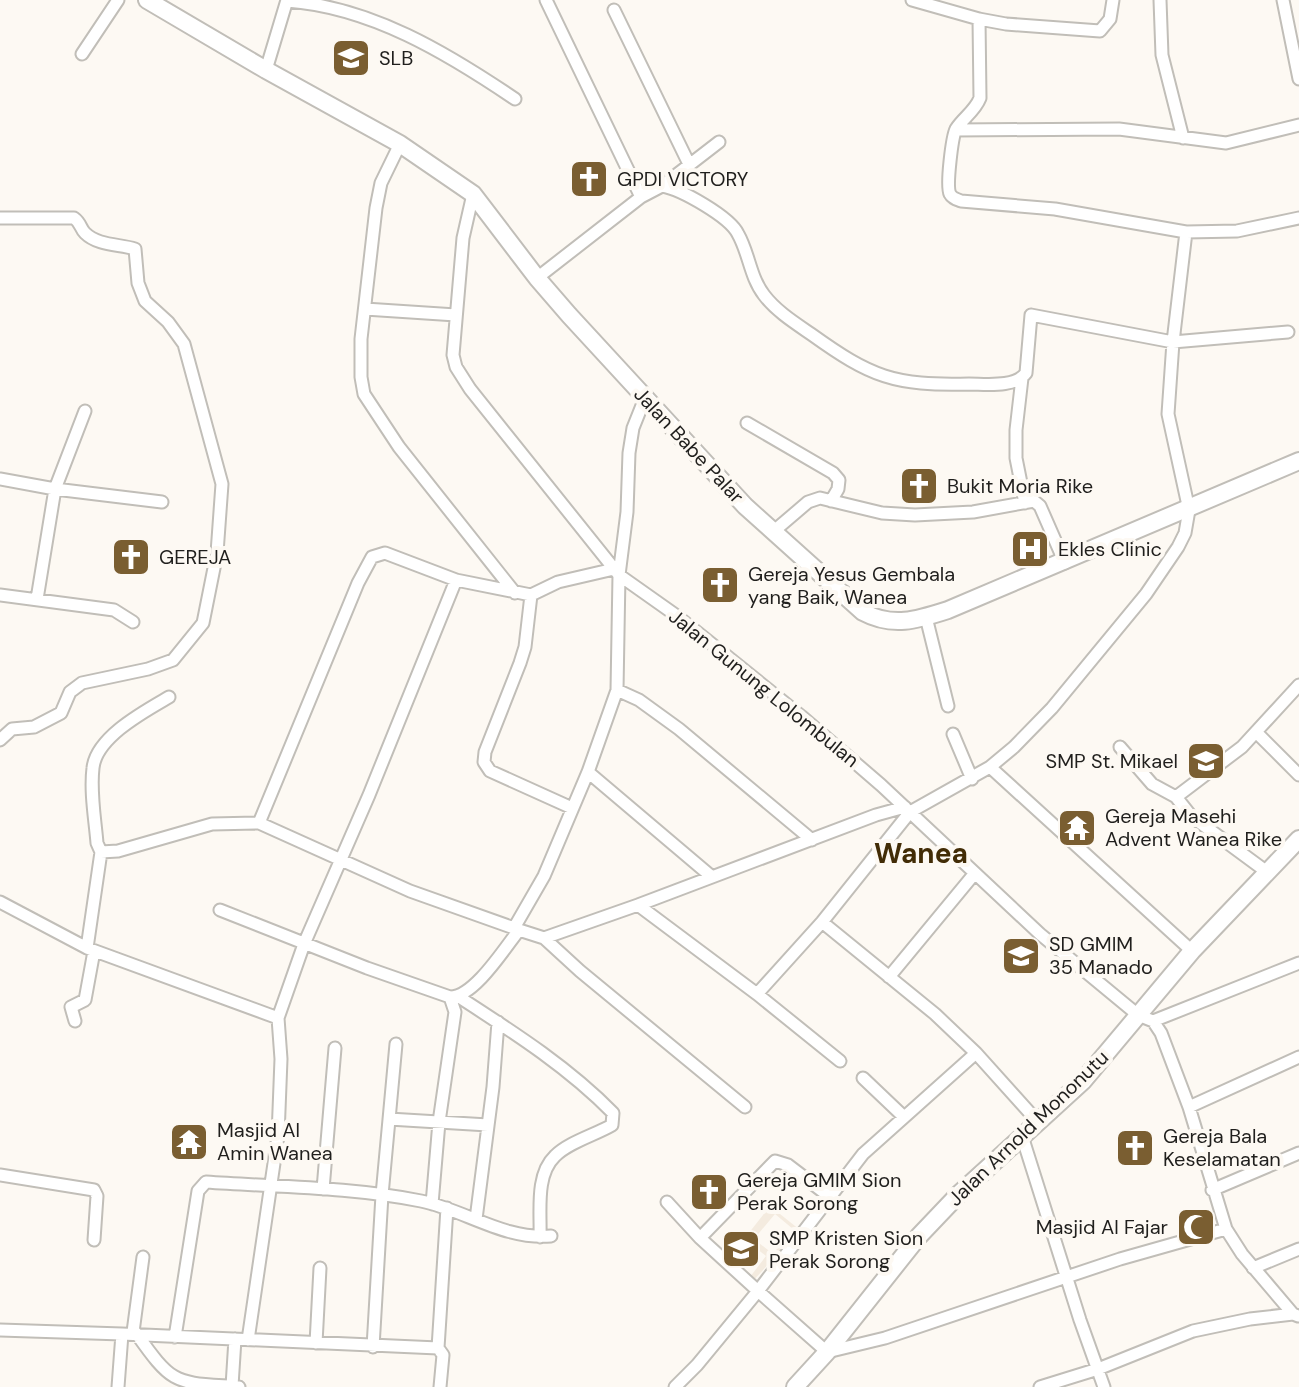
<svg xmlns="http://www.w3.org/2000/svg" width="1299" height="1387" viewBox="0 0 1299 1387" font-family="'DM Sans',sans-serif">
	<rect width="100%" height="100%" fill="#fdf9f3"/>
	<!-- built -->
	<path fill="#f4ebdf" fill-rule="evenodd" d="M770 1206 800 1230 751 1283 726 1262ZM775 1214 793 1229 773 1254 754 1239ZM751 1244 766 1256 750 1277 734 1265Z"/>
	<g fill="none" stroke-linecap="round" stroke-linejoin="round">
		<defs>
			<path id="street" d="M546 0 641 197
				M912 0 979 19 980 98C975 111 963 118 956 129 952 137 946 186 950 194 952 198 956 199 961 201L1055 209 1186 232 1237 231 1299 218
				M1160 0 1162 55 1183 138
				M1283 0 1299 79
				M287 1C371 7 447 53 515 99
				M614 10 689 164
				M979 19 1006 24 1100 31 1110 19 1113 0
				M82 54 118 0
				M266 70 287 0
				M956 130 1119 129 1226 143 1299 125
				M400 144 381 183 376 208 361 339V377L364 394 399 447 515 593
				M662 186 719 142
				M473 194 463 238 453 355 456 367 470 389 619 575 677 616 801 716 881 785 1040 934 1138 1015 1153 1021 1161 1033 1189 1107 1226 1229 1242 1254 1293 1314
				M0 218H74C81 223 80 228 85 233 98 246 120 244 135 249L138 283 145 301 168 322 184 344 222 484 217 553 203 623 173 660 148 669 82 683 70 692 61 713 34 727 12 729 0 740
				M537 278 641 197 662 186C681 189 730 217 738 234 749 253 750 277 764 295 776 311 795 323 811 334 871 377 894 386 969 384 986 384 1015 388 1026 373L1031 315 1173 342 1288 332
				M365 309 456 315
				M1022 378 1016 430V458L1025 503
				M747 423 833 473 839 480 838 489 831 501
				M0 479 55 489 162 502
				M774 531 808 502 820 498 882 513 915 515 973 512 1034 501 1040 506 1065 563
				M0 595 114 610 133 622
				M531 595 525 647 520 663 485 752 484 762 490 771 572 808
				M37 599 55 489 85 411
				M926 617 948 706
				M617 690 639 700 679 729 812 840
				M1256 732 1299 775
				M953 734 972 779
				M1120 747 1152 784 1176 797
				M990 767 1192 951
				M588 772 712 877
				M259 823 358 583 372 557 385 553 456 580 531 595 558 582 614 569
				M101 852 118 851 212 824 259 823 410 891 514 928
				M1267 872 1191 816 1176 797 1242 747 1299 685
				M0 902 87 948 278 1018
				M638 905 757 994 840 1061
				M220 910 367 968 450 997C474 997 504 949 519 930L514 928 544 876 588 772 617 690 619 575 627 512 629 453 633 428 645 398
				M822 922 935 1014 976 1053 1038 1122
				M519 930 544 938 638 905 876 815 905 807
				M544 938 580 971 745 1107
				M87 948 101 852 97 843C95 819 90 792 93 768 96 737 145 711 169 697
				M889 977 975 873
				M757 994 822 922 910 812 990 767 1014 747 1052 708 1146 594 1178 547 1185 533 1189 510 1168 414 1173 342 1186 232
				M459 997C513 1032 568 1067 613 1113L612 1125C595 1135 569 1142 555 1156 535 1175 541 1212 540 1237
				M75 1021 71 1007 85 1000 94 951
				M1153 1021 1299 963
				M863 1078 904 1117
				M1189 1107 1299 1057
				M389 1119 488 1125
				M1022 1136 1080 1320 1104 1387
				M0 1175 94 1190 97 1196 94 1240
				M323 1189 335 1048
				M1212 1190 1299 1153
				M667 1202 700 1238 758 1291 863 1154 976 1053
				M432 1204 439 1122 455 1012 450 997
				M476 1219 493 1087 498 1022
				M700 1238 775 1161 788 1165 830 1197
				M1253 1268 1299 1249
				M0 1330 122 1334 118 1387
				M133 1332 143 1257
				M136 1333C174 1387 175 1382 239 1387
				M122 1334 438 1348 443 1355 440 1387
				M175 1337 198 1191 206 1182C277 1187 351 1187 421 1201 465 1210 504 1240 551 1236
				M248 1340 278 1136 281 1059 278 1018 304 944 369 795 456 580
				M316 1343 320 1268
				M373 1347 382 1195 396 1044
				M438 1348 447 1208
				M232 1386 235 1339
				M675 1387 697 1365 758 1291 827 1352 885 1338 1120 1259 1226 1229
				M1040 1387 1098 1369 1193 1331 1250 1319 1293 1314 1298 1316"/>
			<path id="secondary" d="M147 0 266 70 400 144 473 194 537 278 569 315 745 506 863 612C893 628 917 620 948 610L1299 461
				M795 1387 827 1352 919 1236 958 1195 1083 1081 1192 951 1299 839"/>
		</defs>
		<!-- street casing -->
		<use href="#street" stroke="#c1beb8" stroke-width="15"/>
		<!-- secondary casing -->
		<use href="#secondary" stroke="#c1beb8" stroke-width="20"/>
		<!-- street -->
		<use href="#street" stroke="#fff" stroke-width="11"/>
		<!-- secondary -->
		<use href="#secondary" stroke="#fff" stroke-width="16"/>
	</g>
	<!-- icons -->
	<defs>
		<symbol id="school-square" viewBox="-11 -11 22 22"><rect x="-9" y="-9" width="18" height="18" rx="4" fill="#7a5e31" stroke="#fdf9f3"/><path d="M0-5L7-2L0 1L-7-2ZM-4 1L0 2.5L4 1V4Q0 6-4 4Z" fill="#fff"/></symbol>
		<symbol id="church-square" viewBox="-11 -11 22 22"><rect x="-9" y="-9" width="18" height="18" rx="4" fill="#7a5e31" stroke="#fdf9f3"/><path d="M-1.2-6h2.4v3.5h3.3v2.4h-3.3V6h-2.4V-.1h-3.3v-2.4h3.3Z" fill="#fff"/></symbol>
		<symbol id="hospital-square" viewBox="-11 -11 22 22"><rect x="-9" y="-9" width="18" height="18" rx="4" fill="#7a5e31" stroke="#fdf9f3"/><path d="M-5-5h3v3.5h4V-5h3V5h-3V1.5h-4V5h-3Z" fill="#fff"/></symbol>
		<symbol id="temple-square" viewBox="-11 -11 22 22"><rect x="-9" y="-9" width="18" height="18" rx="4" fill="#7a5e31" stroke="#fdf9f3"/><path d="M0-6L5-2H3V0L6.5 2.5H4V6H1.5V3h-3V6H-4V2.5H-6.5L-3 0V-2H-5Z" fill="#fff"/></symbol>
		<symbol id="mosque-square" viewBox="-11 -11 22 22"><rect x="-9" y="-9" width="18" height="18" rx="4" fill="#7a5e31" stroke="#fdf9f3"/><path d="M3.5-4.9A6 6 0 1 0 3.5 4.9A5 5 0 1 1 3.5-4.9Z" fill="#fff"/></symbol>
	</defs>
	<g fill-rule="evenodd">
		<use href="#school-square" x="329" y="36" width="44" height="44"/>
		<use href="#church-square" x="567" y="157" width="44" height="44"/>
		<use href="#church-square" x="897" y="464" width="44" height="44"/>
		<use href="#hospital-square" x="1008" y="527" width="44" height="44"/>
		<use href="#church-square" x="109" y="535" width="44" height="44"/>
		<use href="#church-square" x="698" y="563" width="44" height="44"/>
		<use href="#school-square" x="1184" y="739" width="44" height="44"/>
		<use href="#temple-square" x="1055" y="806" width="44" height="44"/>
		<use href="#school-square" x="999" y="934" width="44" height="44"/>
		<use href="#temple-square" x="167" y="1120" width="44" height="44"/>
		<use href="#church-square" x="1113" y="1126" width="44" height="44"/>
		<use href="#church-square" x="687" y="1170" width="44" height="44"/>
		<use href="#mosque-square" x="1174" y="1205" width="44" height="44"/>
		<use href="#school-square" x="719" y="1227" width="44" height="44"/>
	</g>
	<g text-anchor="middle" stroke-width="8" stroke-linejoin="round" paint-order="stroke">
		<!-- poi labels -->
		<g font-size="20" fill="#201f1d" stroke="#fdf9f3" text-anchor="start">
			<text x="379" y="65">SLB</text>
			<text x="617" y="186">GPDI VICTORY</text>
			<text x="947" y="493">Bukit Moria Rike</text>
			<text x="1058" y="556">Ekles Clinic</text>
			<text x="159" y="564">GEREJA</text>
			<text x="748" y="581">Gereja Yesus Gembala<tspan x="748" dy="23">yang Baik, Wanea</tspan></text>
			<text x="1178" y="768" text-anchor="end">SMP St. Mikael</text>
			<text x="1105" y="823">Gereja Masehi<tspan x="1105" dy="23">Advent Wanea Rike</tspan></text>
			<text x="1049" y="951">SD GMIM<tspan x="1049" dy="23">35 Manado</tspan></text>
			<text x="217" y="1137">Masjid Al<tspan x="217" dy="23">Amin Wanea</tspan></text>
			<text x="1163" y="1143">Gereja Bala<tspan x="1163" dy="23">Keselamatan</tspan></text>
			<text x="737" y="1187">Gereja GMIM Sion<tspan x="737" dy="23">Perak Sorong</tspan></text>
			<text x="1168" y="1234" text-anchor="end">Masjid Al Fajar</text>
			<text x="769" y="1245">SMP Kristen Sion<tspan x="769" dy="23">Perak Sorong</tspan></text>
		</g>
		<!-- street labels -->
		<g font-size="20" fill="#201f1d" stroke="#fdf9f3">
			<text transform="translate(689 445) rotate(47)" y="7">Jalan Babe Palar</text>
			<text transform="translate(764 688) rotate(39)" y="7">Jalan Gunung Lolombulan</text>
			<text transform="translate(1028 1128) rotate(-44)" y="7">Jalan Arnold Mononutu</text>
		</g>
		<!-- district labels -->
		<g font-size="28" font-weight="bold" fill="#422c06" stroke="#fdf9f3">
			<text x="921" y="863">Wanea</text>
		</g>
	</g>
</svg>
